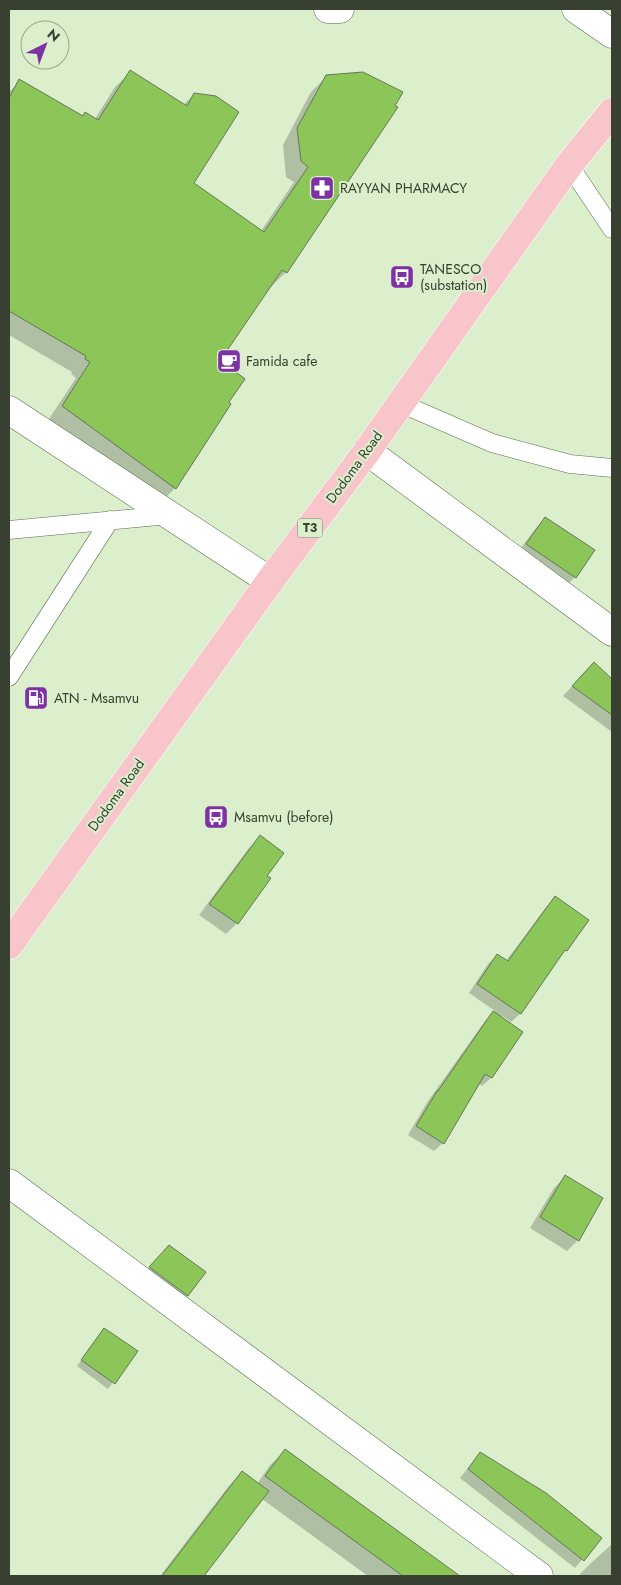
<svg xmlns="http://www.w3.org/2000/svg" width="621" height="1585" viewBox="0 0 621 1585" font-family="Jost,sans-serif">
	<rect width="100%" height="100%" fill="#dbefcc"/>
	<!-- shadow -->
	<path fill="#0003" d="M131 72 183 105 194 95 192 184 261 231 294 182 286 177 283 145 311 92 327 76 363 73 286 272 271 287 269 286 221 358 227 403 175 488 160 503 47 422 76 378 71 374 72 372 9 335V92L20 81 82 117 85 113 95 119 115 87Z
		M546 518 575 577 564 588 516 555 535 529Z
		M594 663 612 680V732L563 696Z
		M260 837 266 876 270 879 237 923 226 934 199 915 249 848Z
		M555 898 566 950 558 958 520 1014 511 1022 502 1016 501 1018 521 1032 491 1078 482 1086 478 1083 443 1143 434 1151 408 1135 428 1101 485 1021 495 1011 469 993 488 964 497 955 506 961 546 907Z
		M565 1177 578 1240 567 1251 530 1228 554 1188Z
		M159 1257 204 1272 187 1296 177 1306 139 1279Z
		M104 1329 136 1351 108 1389 77 1366Z
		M285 1451 458 1576H368L262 1499 203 1576H160L228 1487 242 1472 257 1484 270 1465Z
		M480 1453 600 1538 575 1568 460 1478Z
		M612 1544V1576L579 1575 591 1563Z"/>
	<!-- building -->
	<path fill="#8dc658" stroke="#657757" d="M130 70 187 106 194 93 216 96 239 112 194 183 264 232 308 167 301 161 297 128 326 75 363 72 403 92 395 106 398 107 287 273 282 270 222 358 224 359 222 361 245 379 229 402 231 404 176 489 62 406 90 362 85 359 86 356 9 311V98L19 79 83 116 85 112 98 120Z
		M545 517 595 550 576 578 526 544Z
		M594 662 612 679V715L572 686Z
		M260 835 284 853 267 876 271 878 238 924 209 904Z
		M555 896 589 920 567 951 565 950 521 1014 477 984 497 954 508 961Z
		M493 1011 523 1032 492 1078 485 1074 444 1144 416 1126 437 1091H438Z
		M565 1175 603 1198 579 1241 540 1217Z
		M169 1245 206 1272 188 1296 149 1267Z
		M104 1328 138 1351 115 1384 81 1360Z
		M285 1449 460 1576H403L265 1476Z
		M480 1452 546 1493 602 1538 584 1561 468 1469Z
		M242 1471 269 1491 204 1576H162Z"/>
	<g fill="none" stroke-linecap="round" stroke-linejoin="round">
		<defs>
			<path id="lane" d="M569 165 612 229
				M400 403 492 443 570 464 612 468
				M9 530 169 515
				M9 677 110 520"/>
			<path id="street" d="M328 9H340
				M576 9 612 34
				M9 410 270 581
				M367 451 612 632
				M9 1183 539 1576"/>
			<path id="highway" d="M9 945 270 581 367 451 569 165 612 112"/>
		</defs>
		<!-- lane casing -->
		<use href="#lane" stroke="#5c6d4e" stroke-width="19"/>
		<!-- street casing -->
		<use href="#street" stroke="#5c6d4e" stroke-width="29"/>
		<!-- highway casing -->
		<use href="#highway" stroke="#fff" stroke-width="29"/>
		<!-- lane -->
		<use href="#lane" stroke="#fff" stroke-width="18"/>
		<!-- street -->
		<use href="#street" stroke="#fff" stroke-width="28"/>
		<!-- highway -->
		<use href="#highway" stroke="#f8c6ca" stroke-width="28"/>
	</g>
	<!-- icons -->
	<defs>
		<symbol id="pharmacy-square" viewBox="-11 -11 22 22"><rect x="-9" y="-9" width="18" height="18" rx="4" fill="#7d31a3" stroke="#dbefcc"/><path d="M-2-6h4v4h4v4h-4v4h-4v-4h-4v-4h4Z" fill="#fff"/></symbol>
		<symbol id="bus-square" viewBox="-11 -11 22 22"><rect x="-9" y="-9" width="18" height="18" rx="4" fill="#7d31a3" stroke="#dbefcc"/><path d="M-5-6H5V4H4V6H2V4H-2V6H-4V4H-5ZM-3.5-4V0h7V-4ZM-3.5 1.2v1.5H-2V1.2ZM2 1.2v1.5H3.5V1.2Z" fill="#fff"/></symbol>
		<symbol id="cafe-square" viewBox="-11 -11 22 22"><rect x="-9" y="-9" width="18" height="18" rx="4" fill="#7d31a3" stroke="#dbefcc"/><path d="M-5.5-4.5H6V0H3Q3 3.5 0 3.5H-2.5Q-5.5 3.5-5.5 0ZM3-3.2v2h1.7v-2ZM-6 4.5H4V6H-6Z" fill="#fff"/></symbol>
		<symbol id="fuel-square" viewBox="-11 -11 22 22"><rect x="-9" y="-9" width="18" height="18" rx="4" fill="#7d31a3" stroke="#dbefcc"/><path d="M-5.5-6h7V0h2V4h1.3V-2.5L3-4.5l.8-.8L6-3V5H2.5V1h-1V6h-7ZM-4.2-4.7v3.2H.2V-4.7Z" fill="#fff"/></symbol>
	</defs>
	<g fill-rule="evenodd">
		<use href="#pharmacy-square" x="308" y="174" width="28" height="28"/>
		<use href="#bus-square" x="388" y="263" width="28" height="28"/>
		<use href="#cafe-square" x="215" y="347" width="28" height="28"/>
		<use href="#fuel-square" x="22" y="684" width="28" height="28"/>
		<use href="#bus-square" x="202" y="803" width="28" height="28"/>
	</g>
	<g text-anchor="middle" stroke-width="4" stroke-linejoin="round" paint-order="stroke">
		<!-- shield labels -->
		<rect fill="#dbefcc" stroke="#697460" stroke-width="1" x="297.5" y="518.5" width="25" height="19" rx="4"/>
		<g font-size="12" font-weight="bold" fill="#384032">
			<text x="310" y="532">T3</text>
		</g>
		<!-- poi labels -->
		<g font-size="14" fill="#384032" stroke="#dbefcc" text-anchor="start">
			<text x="340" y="193">RAYYAN PHARMACY</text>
			<text x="420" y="274">TANESCO<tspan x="420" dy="16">(substation)</tspan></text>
			<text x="246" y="366">Famida cafe</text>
			<text x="54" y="703">ATN - Msamvu</text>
			<text x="234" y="822">Msamvu (before)</text>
		</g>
		<!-- street labels -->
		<g font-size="14" fill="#384032" stroke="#dbefcc">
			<text transform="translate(354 467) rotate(-54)" y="5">Dodoma Road</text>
			<text transform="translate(116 795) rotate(-54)" y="5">Dodoma Road</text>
		</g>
	</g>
	<!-- border -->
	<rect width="621" height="1585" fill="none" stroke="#384032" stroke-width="20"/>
	<!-- north arrow -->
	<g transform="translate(45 45) rotate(42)"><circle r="24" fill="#dbefcc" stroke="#9aa98e"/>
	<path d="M0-4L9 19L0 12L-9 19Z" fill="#7d31a3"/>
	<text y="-8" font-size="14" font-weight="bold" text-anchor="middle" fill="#384032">N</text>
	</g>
</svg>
